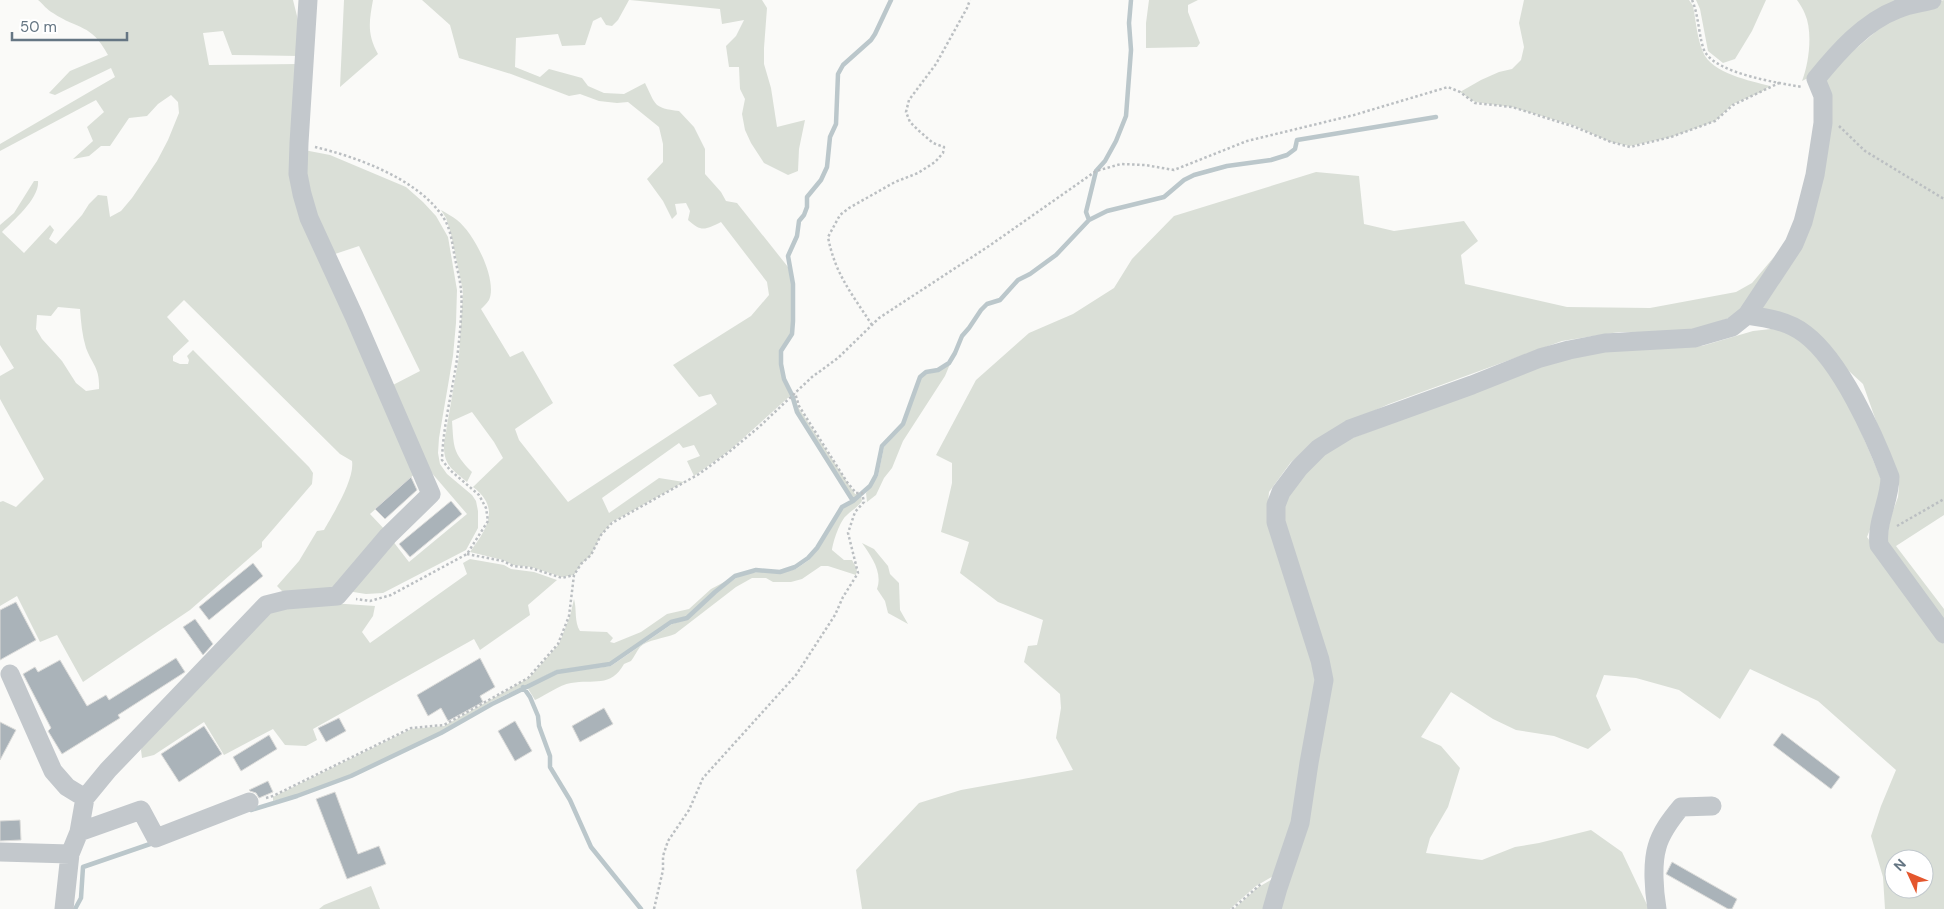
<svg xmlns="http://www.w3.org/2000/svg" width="1944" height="909" viewBox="0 0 1944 909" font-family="'DM Sans',sans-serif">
	<rect width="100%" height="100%" fill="#fafaf8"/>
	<!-- green -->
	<path fill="#dadfd7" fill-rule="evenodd" d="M38 0H293L300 28 299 56 232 55 223 31 203 33 209 65 298 64 291 154 418 471 370 514 387 532 334 593 286 595 277 586 299 561 317 531 324 530C333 514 355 479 352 461L340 454 184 300 167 317 189 341 173 356V361L180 364H188L189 360 187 356 193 350 309 467 313 473 312 484 262 542V547L190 610 83 682 57 635 40 642 17 596 0 606V502L3 501 16 507 44 479 0 399V376L14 368 0 345V225L14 213 34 181H38C40 198 13 221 2 232L24 253 50 225 54 230 49 239 56 244 82 215 89 204 98 195 107 196 110 217 121 211 132 198 157 161 168 140 179 113 178 102 171 95 158 104 147 116 129 118 110 146H101L89 156 73 159 93 141 87 127 104 112 96 100 0 151V144L115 77 111 68 55 95 49 93 70 71 108 55C91 23 78 30 53 13 47 10 43 4 38 0ZM58 307 80 309C81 322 82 335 86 348 93 366 100 368 99 389L86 391 76 383 62 361 42 339 36 329 37 315 51 316Z
		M344 0H373C369 22 367 34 378 54L340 87Z
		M422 0H629L618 20 612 26 606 25 601 17 593 21 585 45 562 46 558 34 516 38 515 67 540 77 549 69 582 78 588 86 604 93 624 94 645 83C656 105 653 108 679 111L694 127 705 149V174L721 192 726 201 737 203 788 267C793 281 796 319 791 333 789 339 783 343 781 350 776 366 784 381 791 395L729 451 694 476 687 461 700 456 694 445 683 448 679 443 602 498 609 513 659 478 684 482 612 522 601 535 591 555 581 564 574 575 562 577 531 567 513 565 503 560 470 552C487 529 501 508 473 487L503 458 494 442 472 412 452 421C454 447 452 452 472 472L467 482C452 469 443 465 444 443L459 356 463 291 451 234 446 218 441 210C446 213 452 216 457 220 474 233 498 280 489 300 487 303 483 307 481 309L510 357 523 351 553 403 515 429 519 440 568 502 717 404 711 394 699 397 673 365 751 316 769 295 767 282 721 222C705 230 701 232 688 220L690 211 686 203 675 204 677 214 672 219 663 201 647 179 663 162V144L659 127 628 102 617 103 599 101 580 94 569 96 511 74 459 58 450 25Z
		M630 0H762L767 8 764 48V64L771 88 777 127 805 120 799 149 798 171 788 175 764 163 751 143 745 130 742 114 745 99 740 89 739 67H729L726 46 736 36 744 20 722 24 720 9Z
		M1149 0H1198L1188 5V12L1200 43 1197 47 1146 48V23Z
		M1524 0H1689L1693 6C1696 21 1697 38 1703 52 1711 73 1751 81 1770 86L1761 92 1733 104 1715 121 1671 137 1630 146 1611 142 1575 126 1512 107 1475 102 1460 92 1481 80 1499 72 1512 69 1521 60 1524 47 1519 23Z
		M1696 0H1766L1752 31 1735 59 1723 63 1708 51 1700 9Z
		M1797 0H1911L1812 76 1802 81C1809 63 1813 32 1805 14 1803 9 1800 4 1797 0Z
		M1944 0V515L1896 546 1944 609V624L1886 547 1890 519 1898 497 1899 486 1863 384 1838 361 1758 311 1798 246 1821 78 1899 12Z
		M304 150 330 155 406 187 423 202 436 216 448 237 457 290 456 323 453 356 439 438 438 453 440 464 447 474 472 495 476 501 478 511V528L466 550 383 593 366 594 347 591 392 540 409 562 467 514 424 464 391 386 420 371 359 246 332 255 307 191Z
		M1316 172 1359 176 1364 224 1394 231 1464 221 1478 241 1461 255 1465 284 1567 307 1650 308 1736 292 1752 283 1774 257 1738 315 1688 332H1619L1562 341 1389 404 1338 427 1291 462 1269 492 1267 514 1317 679 1294 821 1275 875 1256 886 1230 909H862L856 870 919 803 961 790 1073 770 1056 738 1061 708 1060 694 1024 662 1028 646 1037 645 1043 620 998 602 960 573 969 542 941 532 952 483V463L936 455 976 380 1029 333 1073 314 1114 288 1132 259 1174 216Z
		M1771 329 1788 330 1805 340 1844 392 1882 481 1881 502 1867 537 1944 644V909H1885L1883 877 1871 836 1881 806 1896 770 1818 701 1750 669 1720 719 1679 690 1636 678 1604 675 1596 696 1611 730 1588 749 1554 736 1516 730 1493 719 1451 692 1421 737 1441 746 1460 768 1448 807 1430 838 1426 853 1482 860 1515 847 1539 843 1591 830 1622 852 1649 909H1279L1326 700 1282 512 1285 494 1334 445 1567 356 1620 349 1702 346 1753 331ZM1894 859H1924V889H1894Z
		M950 364 945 376 903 441 892 468 884 478 876 495 867 502 866 493 878 476 884 447 904 425 921 377 926 374 938 371Z
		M794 394 798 407 847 482 855 494H859L853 499 798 411 793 395Z
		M861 496 862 501C856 509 853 509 847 515 840 520 833 542 832 550L844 560H852L857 569 856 575 828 566H821L802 579 791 582H773L766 578H752L736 587 675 634C665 638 647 640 640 647 637 651 634 657 631 661L624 664C611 688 593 679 571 683 559 685 546 695 535 700L527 687 558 673 611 666 672 624 688 619 716 593 736 578 744 574 766 571 780 573 796 569 809 560 818 549 843 508Z
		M862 543 874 549 888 566 890 574 899 583 900 610 908 624 888 613 885 601 877 589C883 572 871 556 862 543Z
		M470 559 504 565 511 569 534 572 557 580 528 605 530 615 480 650 474 639 313 729 317 740 306 746 285 745 273 729 224 755 204 722 154 755 142 758 141 750 144 741 270 609 331 603 375 606 373 616 362 632 370 643 467 574 463 563Z
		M728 580 714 591 687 616 671 621 610 663 557 670 491 702 440 732 350 775 297 795 273 801V797L411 729 444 726 529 678 559 644 570 616 574 599C577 609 574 622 580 631L607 632 613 638 610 642 614 643 641 632 667 614 689 609 711 589Z
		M1274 878 1265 909H1234L1257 888Z
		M371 886 380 909H319L324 905Z"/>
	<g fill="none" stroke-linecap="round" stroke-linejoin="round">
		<!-- stream -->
		<path stroke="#bbc7cb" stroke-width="4.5" d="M1089 220 1086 212 1096 171 1105 161 1116 141 1126 116 1131 50 1129 23 1131 0
			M853 501 797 412 792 395 784 379 781 364V351L792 334 793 321V284L788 256 797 236 799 221 804 215 807 207V197L821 180 827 167 830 137 836 124 838 74 843 65 871 40 875 34 891 0
			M523 687 530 697 538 716 539 726 550 756V767L570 800 591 847 641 909
			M251 810 297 796 351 776 441 733 492 704 557 672 610 664 671 622 687 618 715 592 735 576 756 570 780 572 795 567 808 558 817 548 842 507 853 501 870 486 876 475 882 446 903 424 920 377 926 372 938 370 949 363 955 353 962 336 969 328 981 310 987 304 1000 300 1018 280 1030 274 1056 255 1089 220 1107 211 1164 197 1184 180 1194 175 1227 166 1271 160 1287 155 1295 149 1297 140 1436 117
			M75 909 81 898 83 867 153 843"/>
	</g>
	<!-- building -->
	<path fill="#aab3b9" stroke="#dcdcda" d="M411 477 417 490 385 519 375 509Z
		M451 501 462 514 410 557 399 544Z
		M253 563 263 576 209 620 199 607Z
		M16 602 36 640 0 660V610Z
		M195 619 213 644 203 655 183 627Z
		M176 658 185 672 118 715 120 718 62 754 48 731 51 728 23 674 35 667 38 672 60 660 87 706 106 695 109 700Z
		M480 658 495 687 480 696 483 702 448 721 441 708 428 716 417 695Z
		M604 708 613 724 580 742 572 726Z
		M339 718 346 731 326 742 318 728Z
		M515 721 532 751 515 761 498 731Z
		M0 722 16 730 0 760Z
		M204 726 222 754 179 782 161 754Z
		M1782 733 1840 777 1831 789 1773 745Z
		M269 735 277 749 241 771 233 757Z
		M268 781 273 792 259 798 256 793 250 791 249 790Z
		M335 792 358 854 379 846 386 864 347 879 316 799Z
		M20 820 21 840 0 841V821Z
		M1672 862 1737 899 1732 909H1728L1666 874Z"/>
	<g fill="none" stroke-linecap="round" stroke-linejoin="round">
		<!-- path -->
		<path stroke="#bbbfc2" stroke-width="2.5" stroke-dasharray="2.5 2.5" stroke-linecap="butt" d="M1692 0C1699 15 1699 41 1705 52 1718 74 1779 83 1802 87
			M1839 126 1865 151 1944 199
			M315 147C357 157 418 179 443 217 450 227 452 241 454 253 456 265 460 278 461 290 463 307 459 342 457 359 452 393 443 426 442 460L450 470 479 495 486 508 488 521 467 554 391 595 370 601 356 599
			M872 325C852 294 835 274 828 237L840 215 849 208 895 182 918 173 935 162 943 153 944 147 933 143 918 130 910 122 906 112 909 100 936 64 967 8 970 0
			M1897 526 1944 499
			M467 554 503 561 513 566 531 568 562 578 574 575
			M266 798 273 796 411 728 444 725 528 678 558 644 569 616 574 575 581 564 591 555 601 535 612 523 699 474 729 452 759 427 812 377 838 358 879 318 989 246 1096 171 1121 164 1145 165 1174 170 1247 141 1354 115 1448 87 1460 92 1475 103 1512 107 1575 127 1611 142 1630 147 1671 137 1715 121 1733 105 1779 83
			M654 909 663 870V856L668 841 689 810 703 778 796 675 835 615 843 597 858 573 848 533 855 512 864 502 862 493H856L847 482 799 406 795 393
			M1232 909 1261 884"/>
		<!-- minor -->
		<path stroke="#c3c8cc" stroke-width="19" d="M1747 315C1768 318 1788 321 1805 334 1841 361 1874 435 1890 477 1890 500 1876 522 1879 545L1944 634
			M10 674 53 771 67 787 85 798
			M79 832 141 810 156 838 249 802
			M0 852 70 854
			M64 909 70 854 79 832 85 798 108 770 266 605 286 600 337 596 388 536 431 494 354 316 309 218 302 194 298 174 299 143 308 0
			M1272 909 1278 888 1300 823 1309 763 1324 680 1320 660 1276 522V505L1281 492 1299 468 1319 448 1350 429 1472 385 1540 358 1569 350 1605 343 1694 338 1732 327 1747 315 1794 244 1803 222 1815 175 1823 123V96L1816 79C1838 52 1864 22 1898 9 1908 4 1921 3 1932 0
			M1657 909C1654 891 1652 864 1657 847 1661 832 1671 819 1681 807L1712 806"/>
	</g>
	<!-- north arrow -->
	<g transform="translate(1909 874) rotate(314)"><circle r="24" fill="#ffffff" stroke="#c1c8cd"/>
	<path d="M0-4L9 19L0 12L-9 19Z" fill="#e4572e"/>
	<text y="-8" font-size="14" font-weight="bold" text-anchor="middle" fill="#657683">N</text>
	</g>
	<!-- scale -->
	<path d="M12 32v8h115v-8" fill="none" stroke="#657683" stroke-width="2.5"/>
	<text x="20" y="32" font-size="15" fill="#657683" stroke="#ffffff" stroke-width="4" paint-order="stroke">50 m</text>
</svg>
